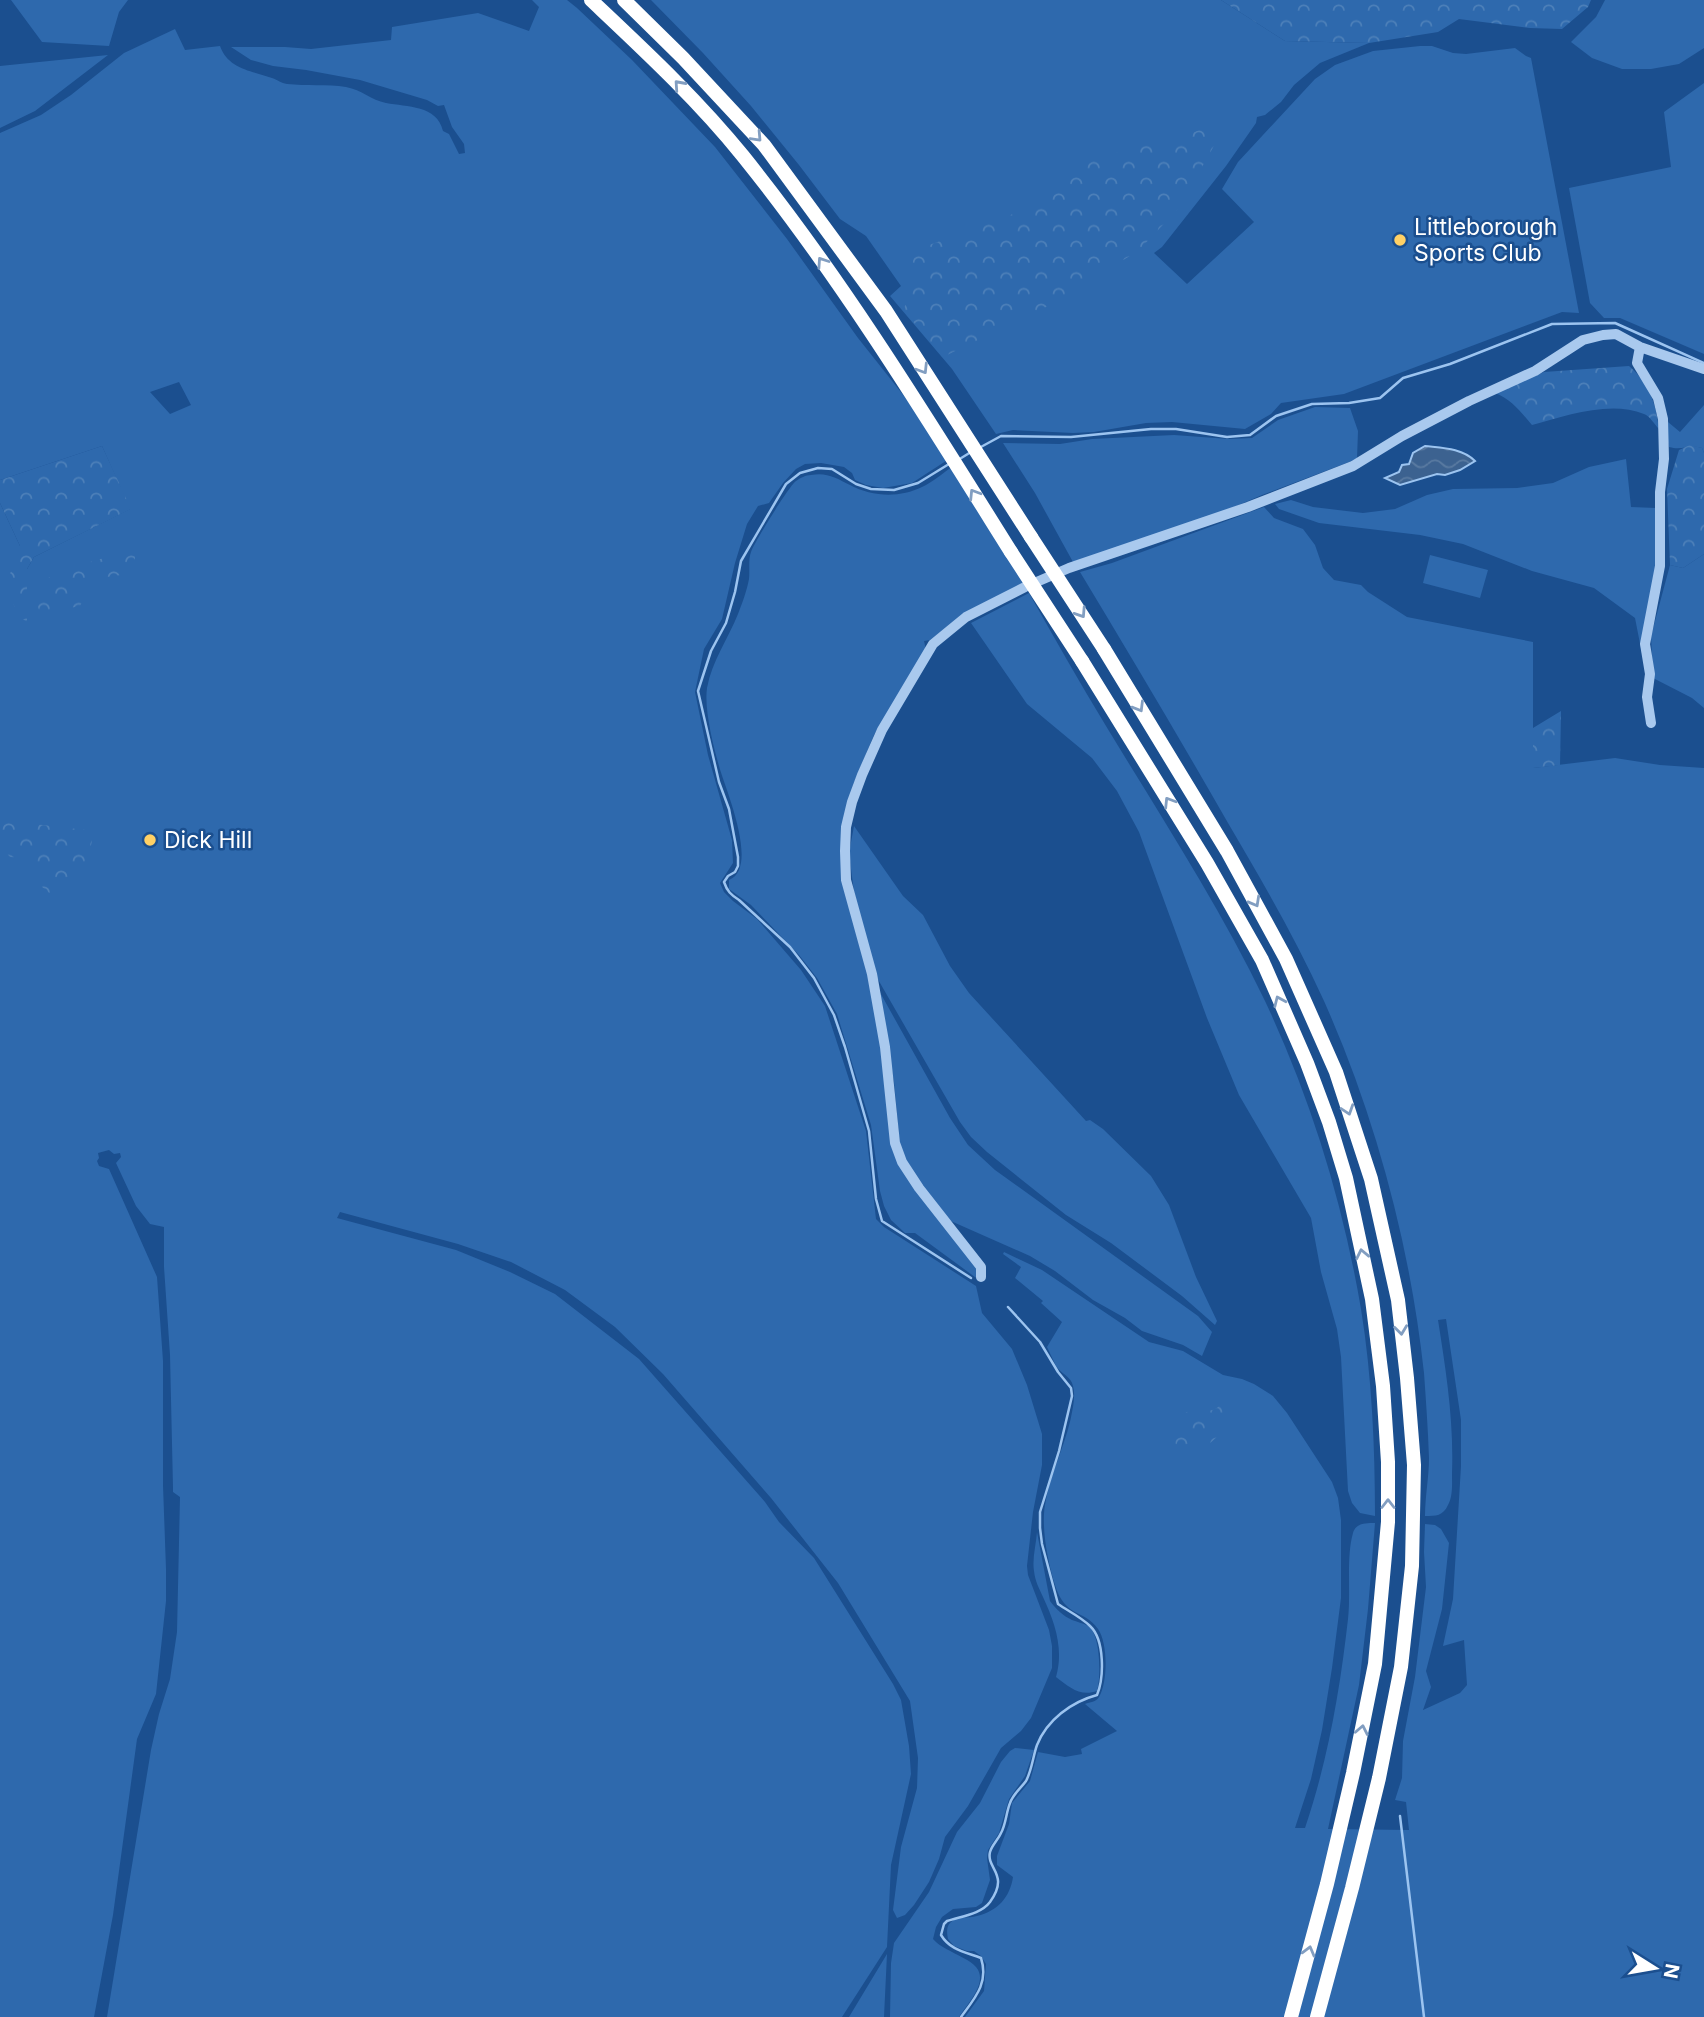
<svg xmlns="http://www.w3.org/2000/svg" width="1704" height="2017" viewBox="0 0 1704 2017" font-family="Inter,sans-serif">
	<defs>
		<pattern id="forest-crowns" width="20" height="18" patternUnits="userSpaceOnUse" patternTransform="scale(1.75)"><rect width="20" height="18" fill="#2e69ad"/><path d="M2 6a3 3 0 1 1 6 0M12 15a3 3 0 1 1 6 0" fill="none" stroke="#4d80b9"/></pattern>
		<pattern id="water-waves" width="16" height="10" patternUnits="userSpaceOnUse" patternTransform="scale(1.75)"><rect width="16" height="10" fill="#3c6290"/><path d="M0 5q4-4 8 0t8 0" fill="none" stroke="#597aa1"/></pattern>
	</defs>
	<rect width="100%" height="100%" fill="#1b4f8f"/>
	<!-- grass -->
	<path fill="#2e69ad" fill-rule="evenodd" d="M11 0H128L119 12 109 46 42 42Z
		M532 0H567L577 8 632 60 715 147 787 239 858 338 904 396 949 459 912 483 883 488 866 485 855 480 852 473 844 467 821 463 805 464 796 469 783 483 769 503 758 506 747 524 735 563 722 619 704 649 695 692 708 755 732 840 733 863 720 883 724 892 733 901 757 919 801 970 825 1006 866 1131 876 1219 884 1227 976 1286 982 1313 1012 1349 1027 1385 1042 1434V1465L1033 1512 1027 1566 1028 1575 1049 1630 1052 1646V1668L1031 1718 1021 1731 1001 1748 968 1806 945 1837 939 1859 929 1882 914 1905 905 1915 897 1918 893 1910 901 1847 917 1788 918 1758 910 1701 838 1583 771 1498 663 1374 615 1327 565 1290 511 1262 458 1244 340 1212 337 1218 456 1250 510 1272 555 1294 639 1359 765 1502 779 1522 814 1558 893 1684 901 1700 909 1746 911 1774 891 1865 887 1947 842 2017H107L151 1750 159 1714 170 1679 177 1632 180 1497 173 1492V1488L170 1355 164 1267V1227L150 1224 136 1206 116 1163 121 1157 120 1153 114 1154 109 1150 98 1153 99 1158 97 1161 99 1166 109 1169 157 1277 163 1361V1485L166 1569V1601L156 1694 137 1739 113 1915 94 2017H0V503L20 546 27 621V569L34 557 130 509 102 446 0 480V133L41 115 71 95 124 53 175 29 185 50 220 46C228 69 252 71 272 78 278 80 281 83 287 84 306 86 327 84 346 87 362 90 371 100 386 103 407 107 437 105 443 131L449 134 459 154 465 153 464 144 452 127 444 105 438 106 427 100 360 80 306 70 273 66 251 60 231 47H285L311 49 391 40 392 27 478 13 529 31 539 7ZM179 382 191 405 170 414 150 392Z
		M651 0H1221L1285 41 1369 43 1320 63 1294 85 1281 102 1265 115 1257 117 1256 123 1226 166 1162 247 1154 253 1187 284 1254 222 1222 189 1238 162 1315 79 1335 65 1373 51 1420 46H1432L1453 53 1466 54 1515 48 1526 56 1531 58 1579 313 1562 312 1344 394 1281 403 1271 414 1245 429 1172 422 1146 423 1094 432 1073 433 1013 430 996 434 952 369 890 296 901 286 866 236 840 219 799 165 751 106 703 53Z
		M1605 0H1704V48L1679 64 1651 69H1622L1592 58 1571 42 1596 17Z
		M108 55 35 111 0 128V66Z
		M1704 83V354L1620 318H1604L1590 303 1569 188 1671 167 1664 112Z
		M1704 405V453L1702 448C1687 444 1683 451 1669 447L1665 427 1668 422 1680 432Z
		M1315 407 1350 408 1358 431 1357 459 1262 495 1197 523 1073 562 1035 493 1003 443 1060 444 1092 439 1174 435 1229 439 1252 438 1278 420Z
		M1626 459 1631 507 1656 508 1657 564 1644 664 1635 618 1594 588 1532 571 1463 544 1420 535 1319 523 1279 509 1275 504 1291 500 1313 507 1363 513 1395 509 1427 495 1453 489 1517 488 1553 483 1589 467Z
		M953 466 1024 584 964 614 930 640 924 641 926 650 874 735 853 785 841 860 870 982 885 1067 893 1144 975 1263 979 1280 915 1233H905L891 1220 884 1206 880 1191 871 1125 837 1014 817 978 799 955 751 905 729 889V880C760 868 725 788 719 766 713 745 704 709 707 688 712 661 728 639 738 614 742 604 747 590 749 579 750 570 748 560 751 552 754 543 789 486 796 481 800 478 806 475 811 475 827 472 836 478 850 485 872 497 900 498 922 487 933 482 943 473 953 466Z
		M1264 507 1274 518 1303 529 1315 545 1323 568 1334 580 1361 585 1368 592 1407 617 1533 642V768L1615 758 1660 765 1704 768V2017H965L984 1991 986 1964 981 1956 974 1951H967L954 1946 948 1939C947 1934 946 1927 950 1923 957 1915 968 1919 977 1916 998 1911 1010 1897 1013 1877L997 1865V1856L1009 1824 1012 1803 1030 1781 1038 1752 1065 1757 1082 1754 1081 1749 1117 1731 1085 1704C1090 1702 1096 1702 1099 1697 1108 1682 1108 1643 1098 1629 1084 1609 1065 1618 1055 1585 1048 1563 1041 1528 1045 1505 1050 1472 1068 1441 1073 1407 1074 1400 1075 1393 1073 1386 1071 1376 1061 1374 1056 1366 1053 1360 1050 1353 1047 1347L1062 1322 1041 1303 1043 1301 1015 1278 1021 1267 1003 1254 1004 1252 1042 1270 1149 1342 1183 1351 1223 1375 1242 1379 1254 1384 1273 1396 1287 1413 1332 1482 1338 1498 1341 1520V1598L1332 1668 1322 1730 1311 1779 1295 1828H1305C1328 1760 1340 1690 1348 1619 1351 1593 1346 1557 1353 1533 1356 1523 1365 1523 1375 1523L1368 1609 1359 1685 1328 1829 1409 1830 1406 1802 1395 1800 1402 1778 1403 1741 1415 1677 1426 1587 1424 1552 1425 1524 1435 1525 1441 1529 1449 1543 1442 1609 1426 1671 1431 1687 1423 1710 1460 1693 1467 1685 1464 1640 1443 1646 1453 1599 1461 1466V1420L1446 1319 1438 1320C1446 1371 1454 1421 1452 1473 1452 1483 1453 1496 1448 1505 1443 1516 1436 1516 1425 1516 1425 1496 1429 1477 1429 1458 1428 1430 1426 1401 1424 1373 1410 1245 1376 1118 1324 1001 1296 939 1262 881 1228 823 1180 739 1130 655 1080 572L1112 563Z
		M1704 554V708L1692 698 1653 678 1651 636 1670 565 1683 568Z
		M1430 555 1488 570 1480 598 1423 583Z
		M1029 593C1054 637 1079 682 1106 726 1161 817 1219 905 1265 1001 1311 1099 1343 1203 1361 1309 1372 1377 1375 1447 1375 1516L1360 1513 1352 1503 1348 1491 1341 1357 1337 1329 1321 1272 1311 1218 1239 1095 1207 1018 1139 832 1117 791 1092 758 1027 704 971 623Z
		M854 826 903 896 923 915 950 966 969 993 1086 1121 1090 1120 1103 1129 1151 1176 1169 1205 1196 1277 1217 1321 1215 1325 1182 1296 1111 1243 1066 1215 987 1152 971 1137 960 1122 876 976 854 892 849 853Z
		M877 987 950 1118 968 1145 995 1170 1198 1316 1212 1332 1202 1356 1183 1345 1142 1331 1125 1318 1093 1300 1055 1271 1030 1256 944 1218 908 1168 900 1146 894 1082Z
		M1037 1532 1050 1601C1056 1609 1063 1616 1072 1620 1077 1622 1083 1623 1088 1626 1101 1634 1101 1678 1097 1691 1080 1697 1069 1687 1056 1677 1064 1649 1055 1623 1043 1597 1039 1588 1035 1581 1034 1571 1032 1559 1036 1545 1037 1532Z
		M1015 1748 1034 1750 1025 1776 1009 1799 999 1833 988 1850 987 1858 990 1880 982 1903 976 1907 953 1909 942 1917 936 1927 933 1939C938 1945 945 1948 952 1952 959 1956 970 1960 976 1967 989 1982 967 2004 959 2017H890L891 1963 894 1943 929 1892 957 1832 980 1803 1001 1762 1010 1751Z
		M887 1954 884 2017H849Z"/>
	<!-- forest -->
	<path fill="url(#forest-crowns)" d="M1221 0H1591L1588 7 1562 29 1530 28 1459 19 1438 32 1369 43 1285 41Z
		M1229 119 1179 208 1138 251 1048 306 943 357 904 311 915 250 1005 218 1055 191 1096 158 1181 137Z
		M1629 366C1649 383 1656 403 1659 429 1654 424 1650 416 1644 414 1610 400 1565 416 1532 425 1521 412 1511 399 1495 393L1544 372Z
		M1690 445 1702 448 1704 453V554L1683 568 1670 565 1667 489 1679 450Z
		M102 446 131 509 34 557 27 569V622L20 617 5 588 20 546 0 503V480Z
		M135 553V573L93 579 80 606 40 614 37 603 46 579C75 566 103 556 135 553Z
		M1561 711 1560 765 1533 768V728Z
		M0 820 94 831 86 869 71 892 56 899 33 879 45 871 28 858 10 857 0 846Z
		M1220 1405C1237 1430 1204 1452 1181 1455L1176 1450 1174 1423C1178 1419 1182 1414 1187 1412 1199 1407 1210 1416 1220 1405Z"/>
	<!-- water -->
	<path fill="url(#water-waves)" stroke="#9cc4f0" stroke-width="2" d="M1425 446C1442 448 1462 448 1475 461L1460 470 1445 475 1437 474 1400 485 1385 478 1399 472 1402 465 1409 464 1413 453Z"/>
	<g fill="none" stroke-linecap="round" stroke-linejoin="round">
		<!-- stream -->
		<path stroke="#9cc4f0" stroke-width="2.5" d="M979 448 1001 436 1071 437 1151 429H1176L1227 437 1250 435 1276 416 1312 404 1349 403 1380 398 1403 378 1450 364 1552 324 1615 323 1704 363
			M958 460 971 452
			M949 464 918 483 894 490 871 489 856 484 832 469 818 468 800 473 786 484 741 561 735 592 726 623 711 651 698 691 719 782 729 809 738 857V866L735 872 728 876 724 882C727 891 731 895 739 900L790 947 814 978 834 1015 845 1047 869 1131 876 1199 882 1221 971 1278
			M1400 1816 1424 2017
			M961 2017C975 1998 989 1983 981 1958 965 1952 950 1950 941 1935L944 1924 947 1921C962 1916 981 1914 990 1902 1010 1874 986 1869 990 1852 992 1845 998 1840 1001 1833 1006 1824 1006 1813 1010 1803 1013 1794 1021 1788 1026 1781 1032 1770 1033 1756 1037 1745 1047 1720 1071 1702 1097 1695 1104 1678 1105 1640 1090 1626 1081 1617 1068 1611 1058 1604L1042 1544 1040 1528V1512L1059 1451 1072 1396 1071 1388 1058 1372 1040 1342 1008 1307"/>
		<!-- minor -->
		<path stroke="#a9c9ee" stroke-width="10" d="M1640 347 1637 363 1658 398 1663 419 1664 459 1660 492V566L1645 644 1650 674 1647 697 1651 723
			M981 1277V1267L919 1188 902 1162 895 1143 885 1047 872 974 846 880 845 851 846 827 852 802 862 775 882 730 933 644 966 617 1025 587 1069 568 1248 507 1353 466 1402 436 1469 401 1535 371 1583 340 1603 335 1616 334 1640 347 1704 369"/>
		<!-- highway -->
		<path stroke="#fff" stroke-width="14" d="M591 0C644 50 697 99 743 156 842 279 927 418 1011 552
			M624 0 683 58 764 145 886 311 1031 537
			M1104 649 1227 851 1286 959 1336 1072 1371 1179 1398 1300 1407 1378 1414 1465 1412 1566 1401 1667 1379 1778 1352 1888 1317 2017
			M1082 661 1207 863 1262 960 1307 1063 1329 1122 1346 1178 1372 1299 1383 1386 1388 1462V1522L1375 1664 1353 1773 1327 1884 1291 2017"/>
		<!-- highway-bridge -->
		<path stroke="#fff" stroke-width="14" d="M1031 537 1104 649
			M1011 552 1082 661"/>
	</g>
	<!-- one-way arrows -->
	<defs><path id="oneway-chevron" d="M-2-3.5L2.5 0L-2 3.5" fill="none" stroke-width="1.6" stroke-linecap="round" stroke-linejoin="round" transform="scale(1.75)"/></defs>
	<g stroke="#829ec1">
		<use href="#oneway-chevron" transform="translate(679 85) rotate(-132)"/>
		<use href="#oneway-chevron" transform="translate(757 137) rotate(47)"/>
		<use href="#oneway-chevron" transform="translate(822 262) rotate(-124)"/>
		<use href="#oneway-chevron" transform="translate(923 369) rotate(58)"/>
		<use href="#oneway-chevron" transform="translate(974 494) rotate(-122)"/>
		<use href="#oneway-chevron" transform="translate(1081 613) rotate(57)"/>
		<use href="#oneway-chevron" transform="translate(1139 707) rotate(59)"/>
		<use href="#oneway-chevron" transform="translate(1169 802) rotate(-122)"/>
		<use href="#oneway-chevron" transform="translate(1255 902) rotate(61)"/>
		<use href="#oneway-chevron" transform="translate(1279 1001) rotate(-114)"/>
		<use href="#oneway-chevron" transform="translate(1348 1110) rotate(72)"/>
		<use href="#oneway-chevron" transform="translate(1362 1254) rotate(-102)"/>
		<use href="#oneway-chevron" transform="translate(1401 1330) rotate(83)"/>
		<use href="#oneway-chevron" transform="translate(1388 1504) rotate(-90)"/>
		<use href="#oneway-chevron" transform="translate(1362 1730) rotate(-79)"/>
		<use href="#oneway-chevron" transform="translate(1309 1951) rotate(-75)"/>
	</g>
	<!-- markers -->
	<g fill="#ffd166" stroke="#1b4f8f" stroke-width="2.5">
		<circle cx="1400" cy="240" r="7"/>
		<circle cx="150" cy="840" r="7"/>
	</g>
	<g text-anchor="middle" stroke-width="5" stroke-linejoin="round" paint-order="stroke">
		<!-- poi labels -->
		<g font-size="23" fill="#fff" stroke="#1b4f8f" text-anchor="start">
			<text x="1414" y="235">Littleborough<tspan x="1414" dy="26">Sports Club</tspan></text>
			<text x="164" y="848">Dick Hill</text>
		</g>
	</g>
	<!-- north arrow -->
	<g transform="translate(1655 1968) rotate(101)" stroke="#1b4f8f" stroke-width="5" paint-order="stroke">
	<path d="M0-5L12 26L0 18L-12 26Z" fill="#ffffff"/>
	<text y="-10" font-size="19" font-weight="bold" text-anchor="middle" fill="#ffffff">N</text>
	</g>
</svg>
